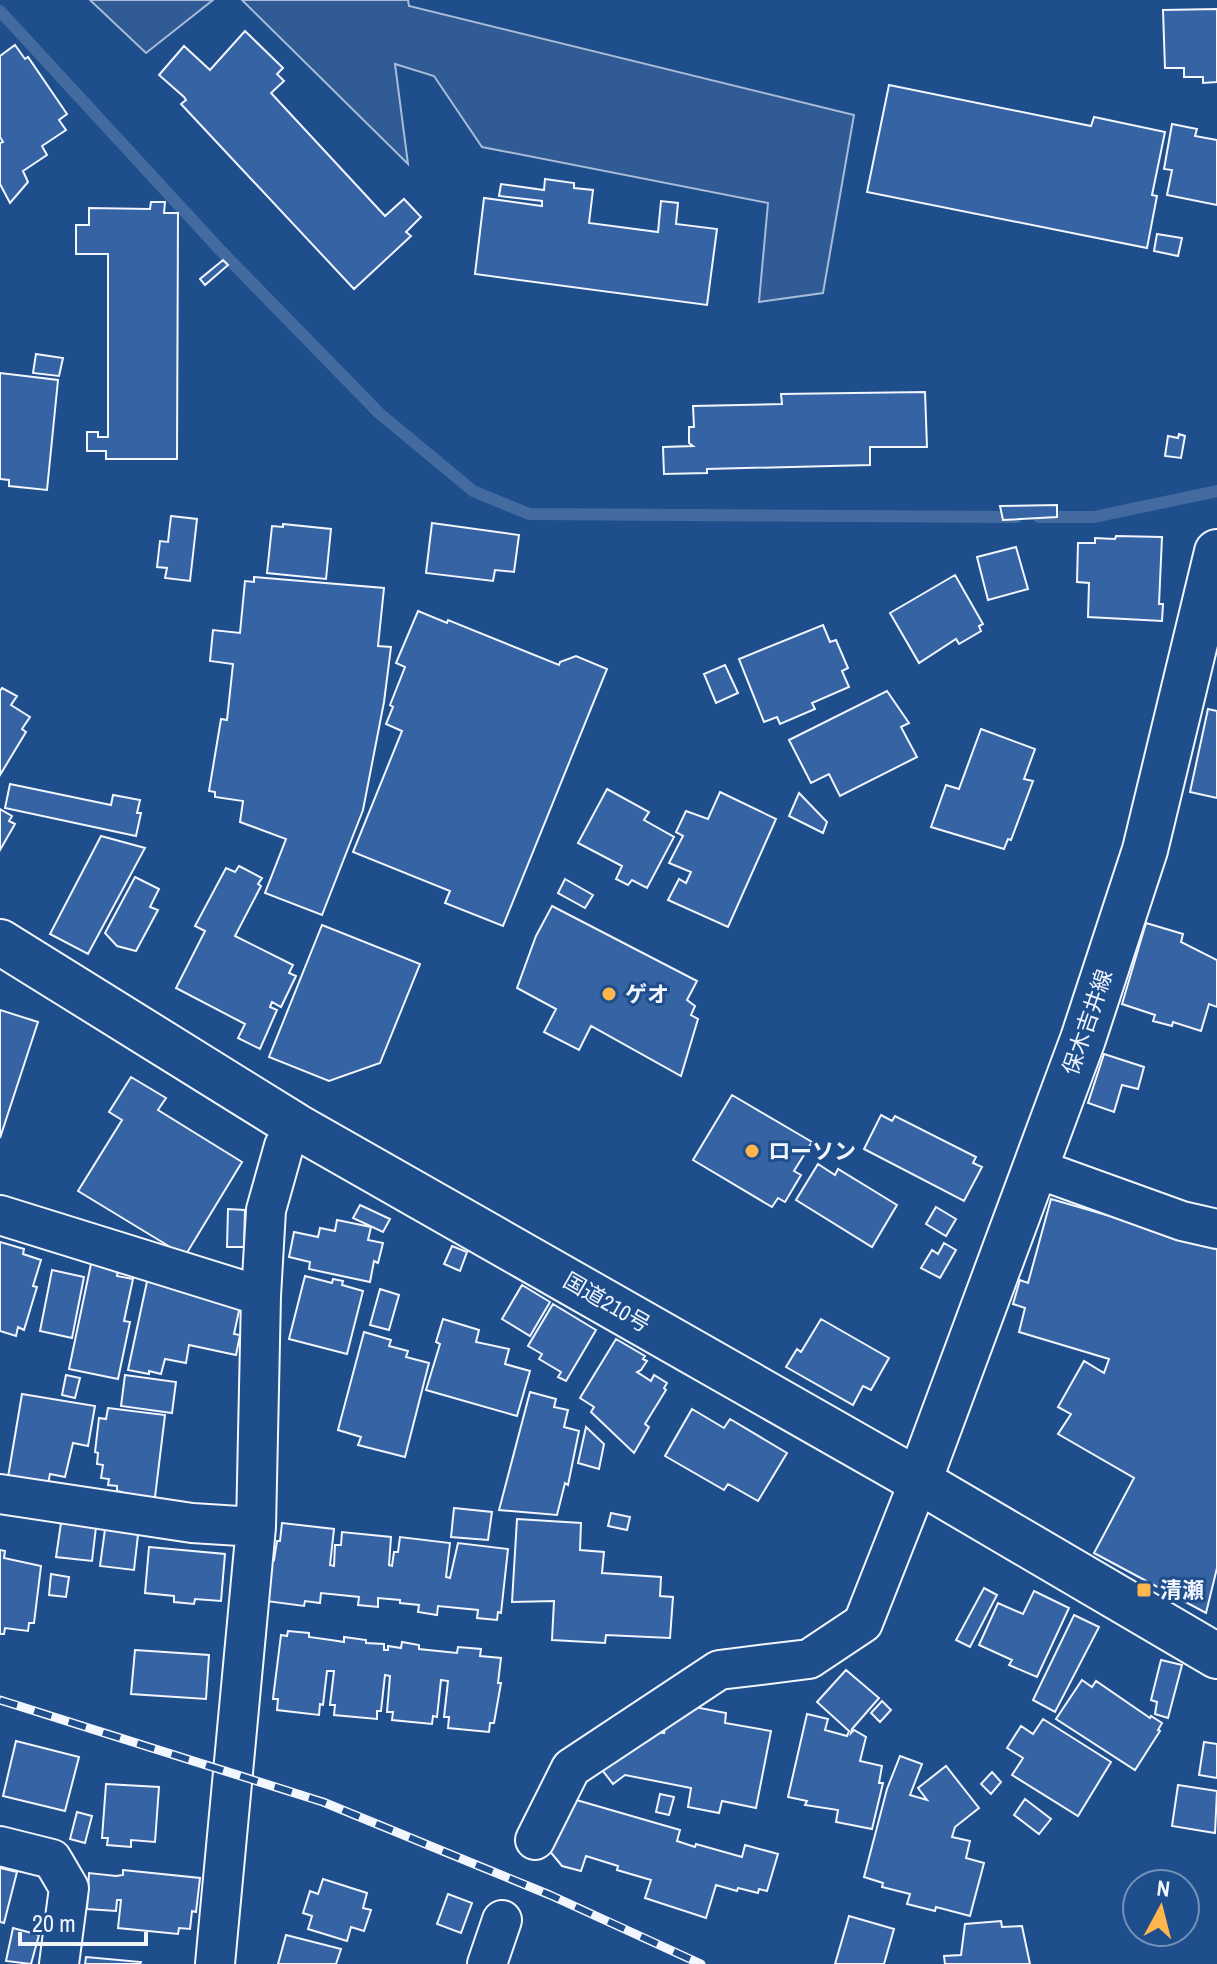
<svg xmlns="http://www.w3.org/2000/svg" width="1217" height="1964" viewBox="0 0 1217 1964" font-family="'Archivo Narrow','Noto Sans JP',sans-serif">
	<rect width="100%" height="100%" fill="#1f4e8c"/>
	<!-- built -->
	<path fill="#305b95" stroke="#a8bbd7" stroke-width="2" d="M90 0H213L146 53Z
		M242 0H408L409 6 854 115 823 293 759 302 768 203 482 147 434 76 395 64 408 164Z"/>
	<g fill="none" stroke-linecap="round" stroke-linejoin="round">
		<!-- stream -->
		<path stroke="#446ba0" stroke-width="12" d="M0 11 222 252 379 413 473 491 529 514 1017 517
			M1039 517H1094L1217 491"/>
	</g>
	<!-- building -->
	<path fill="#3563a3" stroke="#f2f6ff" stroke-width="2" d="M1217 9V82L1203 83V77H1184V68H1165L1163 10Z
		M245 31 283 68 277 74 284 81 271 93 385 216 404 199 421 217 406 232 411 236 354 289 181 104 186 100 184 97 159 75 184 46 210 70Z
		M15 45 25 59 28 57 67 114 59 120 66 130 42 146 47 155 23 171 28 182 10 203 0 184V143L3 142 0 137V56Z
		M889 85 1091 126 1094 117 1165 132 1152 195 1157 196 1147 248 867 192Z
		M1172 124 1197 129 1195 136 1217 140V205L1167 195 1172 170 1164 169Z
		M545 179 574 183V188L593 190 589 223 658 232 661 201 678 203 676 224 717 229 707 305 475 274 484 198 542 206V201L499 196 501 184 544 190Z
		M151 202H165L164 213H178L177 459H106V451H87V432H98V437H108V254H76V225H89V208L150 209Z
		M1157 234 1182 238 1178 256 1154 251Z
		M223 260 228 265 205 285 200 279Z
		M36 354 63 358 59 376 33 373Z
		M0 373 58 380 47 490 9 486V480L0 479Z
		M925 392 927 447H870V465L707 469V473L664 474 663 447 693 446 689 443V427H694L693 406 782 404 781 394Z
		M1179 434 1185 436 1181 458 1165 456 1168 436 1178 438Z
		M1057 505V517L1003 520 1000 506Z
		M171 516 197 519 190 581 165 578 167 568 157 567 160 541 168 542Z
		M432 523 519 535 514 572 495 570 493 581 426 573Z
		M283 524 331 529 326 579 267 573 272 526 283 527Z
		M1116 536 1162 537 1159 604H1163L1162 621 1088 617 1089 583 1077 582 1078 543H1095V538L1115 539Z
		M1016 547 1028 589 988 600 977 557Z
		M955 575 983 624 979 626 981 631 959 644 956 639 919 663 890 613Z
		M254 577 384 588 378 646 391 647 384 702 363 810 322 915 265 893 286 839 240 822 243 801 215 797V792L209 791 221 719 227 720 233 664 210 661 213 630 240 633 245 581 254 582Z
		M418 611 447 623 448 620 559 665 560 662 576 656 607 669 503 926 445 903 450 891 353 852 402 731 386 724 393 707 390 705 405 667 396 663Z
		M823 625 830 642 836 640 848 668 842 671 849 687 812 703 815 709 780 724 777 717 764 722 739 659Z
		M725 665 738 693 716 703 704 674Z
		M2 688 17 696 11 705 30 717 22 729 26 732 0 775V691Z
		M887 691 909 723 901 727 917 757 840 796 829 774 811 783 789 740Z
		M1208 709 1217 711V798L1190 792Z
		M981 729 1035 749 1024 779 1033 781 1011 840 1008 839 1004 849 931 827 946 785 959 789Z
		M10 784 111 805 113 795 140 800 137 813H141L136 836 5 808Z
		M607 789 649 812 644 820 674 837 647 888 632 880 628 885 616 879 622 866 578 843Z
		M720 792 776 819 728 927 668 900 679 879 686 883 691 872 669 863 683 836 676 832 686 811 708 819Z
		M799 793 827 822 823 833 789 816Z
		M0 809 12 816 9 821 15 824 0 850Z
		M101 836 145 848 88 954 50 934Z
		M239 866 262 878 258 884 261 886 235 936 293 965 289 973 296 976 281 1007 272 1002 270 1007 277 1010 260 1049 238 1038 245 1024 176 988 205 931 195 926 226 868 235 872Z
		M135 877 159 889 150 907 158 910 136 951 117 946 105 933Z
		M565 879 593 895 585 908 558 893Z
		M552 906 697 981 687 1000 695 1006 691 1015 698 1019 681 1076 591 1026 579 1050 544 1032 556 1009 517 988 536 936Z
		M1146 923 1183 934 1181 942 1217 960V1007L1209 1004 1201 1031 1173 1022 1172 1026 1153 1021 1155 1015 1122 1004Z
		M322 925 420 964 380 1063 329 1081 269 1057Z
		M0 1010 38 1022 0 1138Z
		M1104 1054 1144 1067 1138 1089 1122 1085 1114 1112 1088 1103Z
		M131 1077 166 1098 158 1110 242 1162 185 1256 78 1191 122 1120 109 1112Z
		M732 1095 812 1142 794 1171 801 1175 785 1202 778 1198 772 1207 693 1160Z
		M881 1115 892 1121 895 1116 976 1157 973 1163 982 1167 964 1201 864 1149Z
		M818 1164 835 1175 838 1169 897 1205 872 1247 796 1200Z
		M1051 1199 1217 1247V1568L1206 1613 1094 1553 1134 1478 1058 1434 1071 1414 1058 1407 1084 1361 1104 1373 1109 1359 1019 1332 1025 1308 1013 1304 1020 1280 1028 1283Z
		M360 1205 390 1219 383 1232 353 1218Z
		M936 1207 956 1219 946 1236 926 1224Z
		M228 1209 245 1210 244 1247H227Z
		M337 1220 371 1227 368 1240 383 1243 378 1263 374 1261 370 1282 309 1269 310 1262 289 1257 294 1232 318 1237 320 1228 335 1231Z
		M0 1242 24 1249 23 1254 41 1260 33 1286 37 1287 24 1330 18 1327 16 1336 0 1331Z
		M944 1243 956 1250 940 1278 921 1268 932 1250 938 1254Z
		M452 1246 467 1252 460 1271 444 1264Z
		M92 1259 119 1264 117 1276 133 1279 124 1321 130 1322 118 1379 69 1369Z
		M52 1270 84 1277 72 1338 40 1331Z
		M305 1276 332 1283 333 1279 343 1281 342 1285 363 1291 347 1354 289 1339Z
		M148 1277 200 1288 198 1296 240 1306 234 1334 240 1335 236 1355 189 1345 186 1363 165 1359 161 1374 149 1371V1374L128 1370Z
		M522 1285 550 1302 530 1336 502 1319Z
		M380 1289 399 1295 389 1330 370 1325Z
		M553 1304 596 1330 566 1381 558 1377 561 1372 539 1359 542 1354 528 1346Z
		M443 1319 479 1330 476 1342 509 1349 505 1364 530 1371 517 1416 426 1390 440 1344 436 1342Z
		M821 1319 889 1358 871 1390 863 1386 853 1405 786 1367 797 1349 801 1352Z
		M364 1332 391 1340 389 1346 408 1351 406 1357 429 1363 405 1457 358 1445 361 1437 338 1430Z
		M616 1339 645 1356 643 1359 647 1361 641 1370 637 1372 651 1381 654 1375 667 1383 664 1388 666 1390 645 1424 649 1427 634 1453 591 1412 594 1407 580 1398Z
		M66 1375 80 1378 75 1398 62 1395Z
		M125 1375 176 1382 172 1413 121 1406Z
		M530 1392 556 1399 554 1407 568 1410 564 1427 579 1431 568 1485 565 1483 557 1515 499 1510Z
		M22 1394 95 1406 88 1446 73 1443 65 1477 50 1474 48 1484 8 1477Z
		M108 1408 165 1415 155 1497H148V1499L122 1495V1492L117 1491V1486L108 1485 109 1479 101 1478 103 1465 97 1464 98 1453 95 1452 99 1418 106 1419Z
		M692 1409 724 1428 730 1419 787 1453 758 1501 728 1484 724 1490 665 1456Z
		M586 1427 604 1444 599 1469 578 1463Z
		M454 1508 492 1512 488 1540 451 1537Z
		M611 1513 630 1517 627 1530 608 1526Z
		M517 1519 581 1523 580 1550 604 1552 602 1573 661 1577 660 1596 673 1597 670 1638 606 1635 605 1643 552 1640 554 1601 512 1602Z
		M106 1522 139 1526 134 1570 100 1566Z
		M61 1523 96 1527 92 1561 56 1557Z
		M282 1523 334 1529 330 1565 334 1566 335 1545H341L342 1532 391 1537 389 1565 392 1566 394 1552H398L400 1537 450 1543 446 1577 450 1578 458 1543 508 1549 501 1613 498 1612 497 1620 477 1618 478 1610 438 1606 437 1615 418 1612 419 1605 400 1603V1600L378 1598V1607L358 1605 359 1597 321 1593 320 1603 305 1601 304 1606 266 1601 272 1559 274 1560 277 1541H280Z
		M149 1547 225 1554 221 1601 195 1599 194 1604 174 1602V1596L145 1593Z
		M0 1550 5 1551 4 1558 41 1566 34 1623H29L28 1631 5 1628 4 1634H0Z
		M51 1574 69 1577 66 1597 49 1595Z
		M984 1588 997 1595 970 1647 956 1640Z
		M1034 1591 1069 1608 1037 1677 1009 1665 1012 1660 979 1645 998 1603 1023 1614Z
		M1074 1615 1099 1627 1055 1712 1033 1700Z
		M288 1631 309 1633V1637L331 1640 344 1642V1637L366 1640V1643L384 1644V1650H388V1646L401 1648 402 1642 419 1645V1649L457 1653 458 1647 481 1649 480 1656 501 1658 498 1683H501L494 1723H490L489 1732 448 1728 449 1717H444L448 1681 441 1680 437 1717 433 1716 432 1724 392 1720 393 1712H387L390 1676 385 1675 381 1711H377V1719L334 1715 335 1705H330L334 1671H327L323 1705 320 1704 319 1715 277 1710 278 1699H273L281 1635 287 1636Z
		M135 1650 209 1655 206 1699 131 1694Z
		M1161 1660 1182 1665 1168 1718 1155 1714 1157 1702 1151 1700Z
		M846 1670 879 1698 852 1729 851 1733 854 1730 866 1737 860 1761 882 1766 879 1783H883L872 1829 836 1822 838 1810 805 1805 807 1801 788 1797 807 1714 828 1719 825 1730 847 1736 849 1731 817 1702Z
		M1082 1680 1092 1687 1096 1681 1150 1718 1151 1716 1162 1723 1158 1730 1160 1731 1135 1770 1056 1719Z
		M882 1701 891 1710 880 1722 871 1713Z
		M674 1703 726 1713 725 1723 771 1731 756 1808 722 1801 719 1813 688 1807 691 1788 625 1775 613 1784 595 1761 634 1728 664 1733 668 1714Z
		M1043 1719 1111 1762 1078 1816 1012 1775 1023 1758 1007 1748 1021 1726 1033 1734Z
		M16 1741 79 1757 65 1811 3 1796Z
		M1204 1742 1217 1744V1778L1199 1775Z
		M900 1756 922 1764 910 1795 927 1800 918 1788 946 1766 979 1808 955 1827 952 1837 970 1841 966 1858 984 1863 970 1916 936 1907 935 1911 907 1904 910 1894 882 1887 883 1883 864 1877 887 1789Z
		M992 1772 1001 1782 991 1794 981 1784Z
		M106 1784 159 1787 155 1842 131 1840V1847L107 1845 108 1838H102Z
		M1178 1785 1217 1791 1215 1833 1172 1826Z
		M660 1794 674 1797 669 1815 656 1812Z
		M566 1797 680 1830 677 1841 695 1847 696 1844 742 1857 745 1845 778 1854 767 1891 759 1889 758 1893 738 1888 737 1891 716 1885 706 1918 645 1898 651 1880 617 1870 618 1866 586 1856 581 1871 562 1866 548 1849Z
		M1025 1799 1051 1819 1039 1834 1014 1815Z
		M77 1812 92 1816 85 1843 70 1839Z
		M0 1868 17 1872 4 1923 0 1922Z
		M123 1870 200 1878 196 1912 192 1911 190 1929 179 1928 178 1934 118 1928 121 1900H117L116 1911 87 1909 89 1873 116 1876 123 1875Z
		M323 1879 367 1893 363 1908 371 1910 364 1931 351 1927 347 1941 308 1929 312 1916 303 1913 310 1891 318 1894Z
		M448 1894 472 1903 461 1933 437 1924Z
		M849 1916 894 1929 884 1964H835Z
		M1001 1921 1002 1927 1022 1926 1030 1964H945L944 1956 961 1955 965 1924Z
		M13 1928 39 1935 31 1964 6 1961Z
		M286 1935 341 1949 336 1964H278Z
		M86 1957 141 1962 140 1964H85Z"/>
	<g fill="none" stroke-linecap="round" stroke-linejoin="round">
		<defs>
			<path id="minor" d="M1035 1168 1182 1221 1217 1229
				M0 1215 261 1296
				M0 1494 192 1523 256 1527
				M535 1840 571 1768 719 1670 809 1659 863 1623 919 1481
				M0 1846 52 1859 69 1888 59 1964
				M215 1964 256 1527 261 1296 266 1210 284 1146 296 1126
				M487 1964 502 1920"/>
			<path id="secondary" d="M919 1481 1083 1039 1145 850 1217 552"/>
			<path id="trunk" d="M0 942 296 1126 919 1481 1217 1656"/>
		</defs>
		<!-- minor casing -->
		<use href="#minor" stroke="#f2f6ff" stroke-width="42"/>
		<!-- secondary casing -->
		<use href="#secondary" stroke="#f2f6ff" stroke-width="48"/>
		<!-- trunk casing -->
		<use href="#trunk" stroke="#f2f6ff" stroke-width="48"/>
		<!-- minor -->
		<use href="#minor" stroke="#1f4e8c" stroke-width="38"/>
		<!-- secondary -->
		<use href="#secondary" stroke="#1f4e8c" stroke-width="44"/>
		<!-- trunk -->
		<use href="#trunk" stroke="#1f4e8c" stroke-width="44"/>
		<defs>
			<path id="rail" d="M0 1700 323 1802 550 1895 701 1964"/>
		</defs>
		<!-- rail casing -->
		<use href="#rail" stroke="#f2f6ff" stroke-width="9"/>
		<!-- rail -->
		<use href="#rail" stroke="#1f4e8c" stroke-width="6" stroke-dasharray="18" stroke-linecap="butt"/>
	</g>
	<!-- markers -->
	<g fill="#ffb74d" stroke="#1f4e8c" stroke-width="3">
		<circle cx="609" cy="994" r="8"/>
		<circle cx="752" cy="1151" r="8"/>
		<rect x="1136" y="1582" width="16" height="16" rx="4"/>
	</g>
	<g text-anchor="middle" stroke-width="6" stroke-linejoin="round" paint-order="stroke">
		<!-- poi labels -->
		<g font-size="22" font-weight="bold" fill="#f2f6ff" stroke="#1f4e8c" text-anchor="start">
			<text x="625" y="1002">ゲオ</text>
			<text x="768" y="1159">ローソン</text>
			<text x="1160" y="1598">清瀬</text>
		</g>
		<!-- street labels -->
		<g font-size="22" fill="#f2f6ff" stroke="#1f4e8c">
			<text transform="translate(1087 1022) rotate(-71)" y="8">保木吉井線</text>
			<text transform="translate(607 1302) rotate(30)" y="8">国道210号</text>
		</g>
	</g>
	<!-- north arrow -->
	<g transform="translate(1161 1908) rotate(7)"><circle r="38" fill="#1f4e8c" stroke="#7391ba" stroke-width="2"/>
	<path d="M0-6L14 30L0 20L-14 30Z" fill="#ffb74d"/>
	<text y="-12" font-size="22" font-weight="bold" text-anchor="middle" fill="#f2f6ff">N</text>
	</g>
	<!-- scale -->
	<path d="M20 1932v12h126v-12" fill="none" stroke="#f2f6ff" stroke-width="4"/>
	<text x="32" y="1932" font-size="24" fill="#f2f6ff" stroke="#1f4e8c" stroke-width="6" paint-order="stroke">20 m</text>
</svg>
